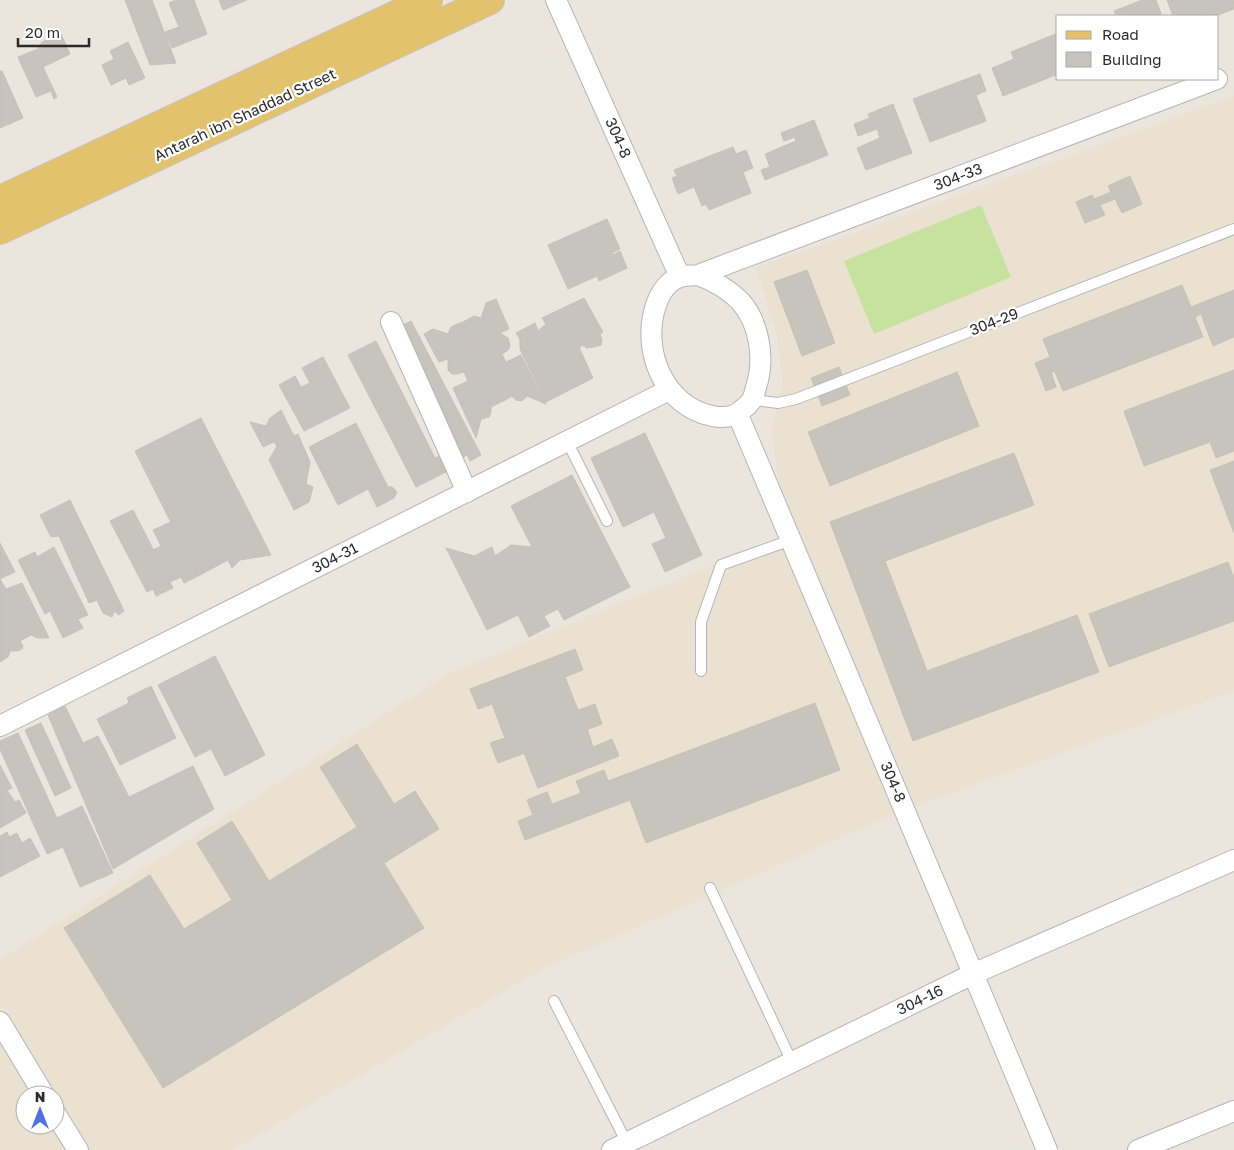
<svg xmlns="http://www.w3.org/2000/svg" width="1234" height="1150" viewBox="0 0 1234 1150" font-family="'Golos Text',sans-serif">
	<rect width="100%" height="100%" fill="#ebe5de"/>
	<!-- education -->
	<path fill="#ebe1d0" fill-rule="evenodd" d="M1234 95V691L904 810 544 968 232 1150H0V960L450 673 784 536 772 428 783 380 775 327 756 268 1142 130ZM25 1095H55V1125H25Z"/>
	<!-- pitch -->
	<path fill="#c7e29e" d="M981 205 1011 277 874 334 844 261Z"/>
	<!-- building -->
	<path fill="#c7c3bd" stroke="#c6c1b8" d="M125 0H152L176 63 150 65Z
		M176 0H194L207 34 172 48 165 32 179 27 169 3Z
		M219 0H247L223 10Z
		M1142 0H1156L1162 16H1113L1116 15 1114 11Z
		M1167 0H1231L1232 3 1197 16H1173Z
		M1233 0H1234V9L1215 16H1197L1232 3Z
		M1058 33V74L1003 96 992 68 1014 59 1011 52Z
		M61 34 70 54 43 67 57 97 54 99 51 91 36 97 18 57 38 49 42 42Z
		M128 42 145 78 129 85 126 78 111 85 102 65 114 59 110 51Z
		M0 71H2L23 118 0 128Z
		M980 74 986 91 976 95 986 121 930 142 913 99Z
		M893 104 912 153 866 170 857 148 880 138 877 129 858 136 854 124 870 118 868 114Z
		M814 120 828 155 765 180 761 170 770 167 765 154 796 141 795 137 784 141 781 133Z
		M733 147 736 154 746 150 753 168 743 172 751 193 709 210 706 204 702 206 694 187 678 194 672 178 677 176 674 170Z
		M1130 176 1142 204 1122 213 1115 199 1100 205 1105 215 1085 223 1076 202 1092 195 1094 199 1111 192 1108 186Z
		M607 219 620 249 612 253 613 255 620 251 627 268 599 281 597 276 568 289 548 245Z
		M807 270 835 343 802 356 774 282Z
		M1182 285 1191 307 1234 290V337L1213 346 1201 314 1195 317 1203 337 1063 391 1055 372H1051L1056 387 1046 391 1035 363 1050 357 1043 339Z
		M584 298 603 332 600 334 602 340 601 345 594 347 586 348 584 345 579 347 593 378 546 402 520 349V339L516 333 535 323 538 331 546 324 542 318Z
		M496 299 509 329 500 333 508 338 510 346 508 350 502 354 506 362 521 355 546 404 527 396 522 401 516 400 512 396 502 402 463 322 474 316 481 318 486 303Z
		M411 321 481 455 470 461 467 455 452 463 397 328Z
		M462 322 501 402 491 407V412L489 417 481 419 476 438 453 388 468 381 464 372 457 374H452L448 370V359L439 362 424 334 433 329 448 334 451 327Z
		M376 341 435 458 440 456 448 471 416 487 348 355Z
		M323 357 350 408 304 431 279 385 295 376 301 387 310 383 302 368Z
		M839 367 850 395 822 406 811 378Z
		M1234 370V451L1216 458 1210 442 1144 466 1124 411Z
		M957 372 979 426 830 486 808 432Z
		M281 410 294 436 298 434 310 462 306 484 313 487 309 502 294 510 269 460 277 446 274 442 263 447 250 422 266 426 270 418Z
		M201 418 271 555 240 560 232 568 228 560 198 576 135 451Z
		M356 423 388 487H392L397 492 394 498 377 507 368 489 338 505 309 447Z
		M645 433 702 555 665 572 652 544 666 538 654 512 623 527 591 458Z
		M1014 453 1034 505 885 561 927 671 1077 615 1099 672 913 741 830 522Z
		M1234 461V533L1210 470Z
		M572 475 630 587 564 620 558 609 544 616 550 626 529 637 518 615 487 630 446 548 474 556 492 547 495 556 511 545 532 547 511 506Z
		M70 500 124 611 119 615 114 611 112 617 103 613 97 600 89 603 59 536 51 537 40 515Z
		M133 510 173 588 156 596 153 589 147 592 110 521Z
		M171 522 198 576 184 583 181 577 170 582 153 550 161 546 153 530Z
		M0 543 15 572 0 579 6 589 22 583 49 638H37L31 635 20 641 23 646 22 649 18 651H10L8 657 0 662Z
		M54 547 88 615 78 619 83 628 63 638 50 611 45 614 18 560 35 552 37 557Z
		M1228 562 1234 578V621L1109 667 1089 614Z
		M575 649 583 670 565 677 578 710 595 704 602 724 498 763 490 743 505 738 492 704 478 709 470 689Z
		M215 656 265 755 225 776 211 749 195 757 158 685Z
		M151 686 176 738 120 765 97 719 129 703 127 698Z
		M815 703 840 770 646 843 630 800 525 840 518 821 533 815 527 800 547 792 552 804 581 793 576 781 604 770 608 781Z
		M65 706 83 743 98 736 129 797 193 766 214 809 113 869 48 715Z
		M41 723 71 788 55 796 25 730Z
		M587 729 593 747 612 739 619 756 538 788 524 753Z
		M18 733 57 818 82 806 113 873 80 887 63 847 47 854 0 749V741Z
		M357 744 394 804 415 791 439 829 384 863 424 928 163 1088 64 928 150 875 184 929 232 900 197 843 232 821 269 881 357 827 320 767Z
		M0 765 12 788 0 793Z
		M7 790 15 802 19 800 26 813 0 828V793Z
		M7 832 9 837 17 833 22 843 30 838 40 856 0 877V836Z"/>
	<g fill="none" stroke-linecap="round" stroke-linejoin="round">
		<defs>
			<path id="service" d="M753 400 778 403 796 399 1234 229
				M567 441 607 521
				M701 671V622L721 565 791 540
				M710 888 792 1062
				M554 1001 627 1143"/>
			<path id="minor" d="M556 0 680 277
				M698 275 1217 79
				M698 275C714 281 728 289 740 301 760 323 765 360 756 387 755 392 754 397 751 401 749 404 746 407 743 409 735 418 723 418 712 416 663 406 641 349 656 305 660 293 668 281 680 277 685 275 693 276 698 275Z
				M391 322 467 492
				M738 415C841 660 946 904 1047 1150
				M0 726 669 390
				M0 1022 44 1095
				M55 1113 78 1150
				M612 1150 975 973 1234 860
				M1138 1150 1234 1111"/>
			<path id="primary" d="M0 200 428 0
				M0 230 490 0"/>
		</defs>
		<!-- service casing -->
		<use href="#service" stroke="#b2b5bd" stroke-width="12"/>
		<!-- minor casing -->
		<use href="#minor" stroke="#b2b5bd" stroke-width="22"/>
		<!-- primary casing -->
		<use href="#primary" stroke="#c4c4c4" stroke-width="30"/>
		<!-- service -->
		<use href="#service" stroke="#fff" stroke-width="10"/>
		<!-- minor -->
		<use href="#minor" stroke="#fff" stroke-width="20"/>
		<!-- primary -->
		<use href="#primary" stroke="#e2c26d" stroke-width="28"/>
	</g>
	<g text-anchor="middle" stroke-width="4.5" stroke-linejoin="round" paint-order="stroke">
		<!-- street labels -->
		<g font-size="15" fill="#2b2b2b" stroke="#fff">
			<text transform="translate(245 115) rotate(-25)" y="5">Antarah ibn Shaddad Street</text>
			<text transform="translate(618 138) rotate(66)" y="5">304-8</text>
			<text transform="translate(958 177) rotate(-21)" y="5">304-33</text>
			<text transform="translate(994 322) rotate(-21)" y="5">304-29</text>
			<text transform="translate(335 558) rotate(-27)" y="5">304-31</text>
			<text transform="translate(893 782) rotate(67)" y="5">304-8</text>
			<text transform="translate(920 1000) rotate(-26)" y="5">304-16</text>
		</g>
	</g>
	<!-- legend -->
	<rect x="1056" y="15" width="162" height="65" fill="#ffffff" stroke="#aaaaaa"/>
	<rect x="1066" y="31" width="25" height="8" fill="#e2c26d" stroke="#aaaaaa"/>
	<text x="1102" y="40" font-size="15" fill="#2b2b2b">Road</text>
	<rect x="1066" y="52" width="25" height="15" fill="#c7c3bd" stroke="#aaaaaa"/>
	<text x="1102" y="65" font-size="15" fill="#2b2b2b">Building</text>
	<!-- north arrow -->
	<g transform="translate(40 1110)"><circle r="24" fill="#ffffff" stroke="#aaaaaa"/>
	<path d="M0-4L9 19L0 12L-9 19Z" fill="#5071e6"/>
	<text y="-8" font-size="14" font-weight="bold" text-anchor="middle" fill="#2b2b2b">N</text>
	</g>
	<!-- scale -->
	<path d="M18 38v8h71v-8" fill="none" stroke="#2b2b2b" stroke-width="2.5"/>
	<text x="25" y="38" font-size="15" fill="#2b2b2b" stroke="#ffffff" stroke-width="4" paint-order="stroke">20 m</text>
</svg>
